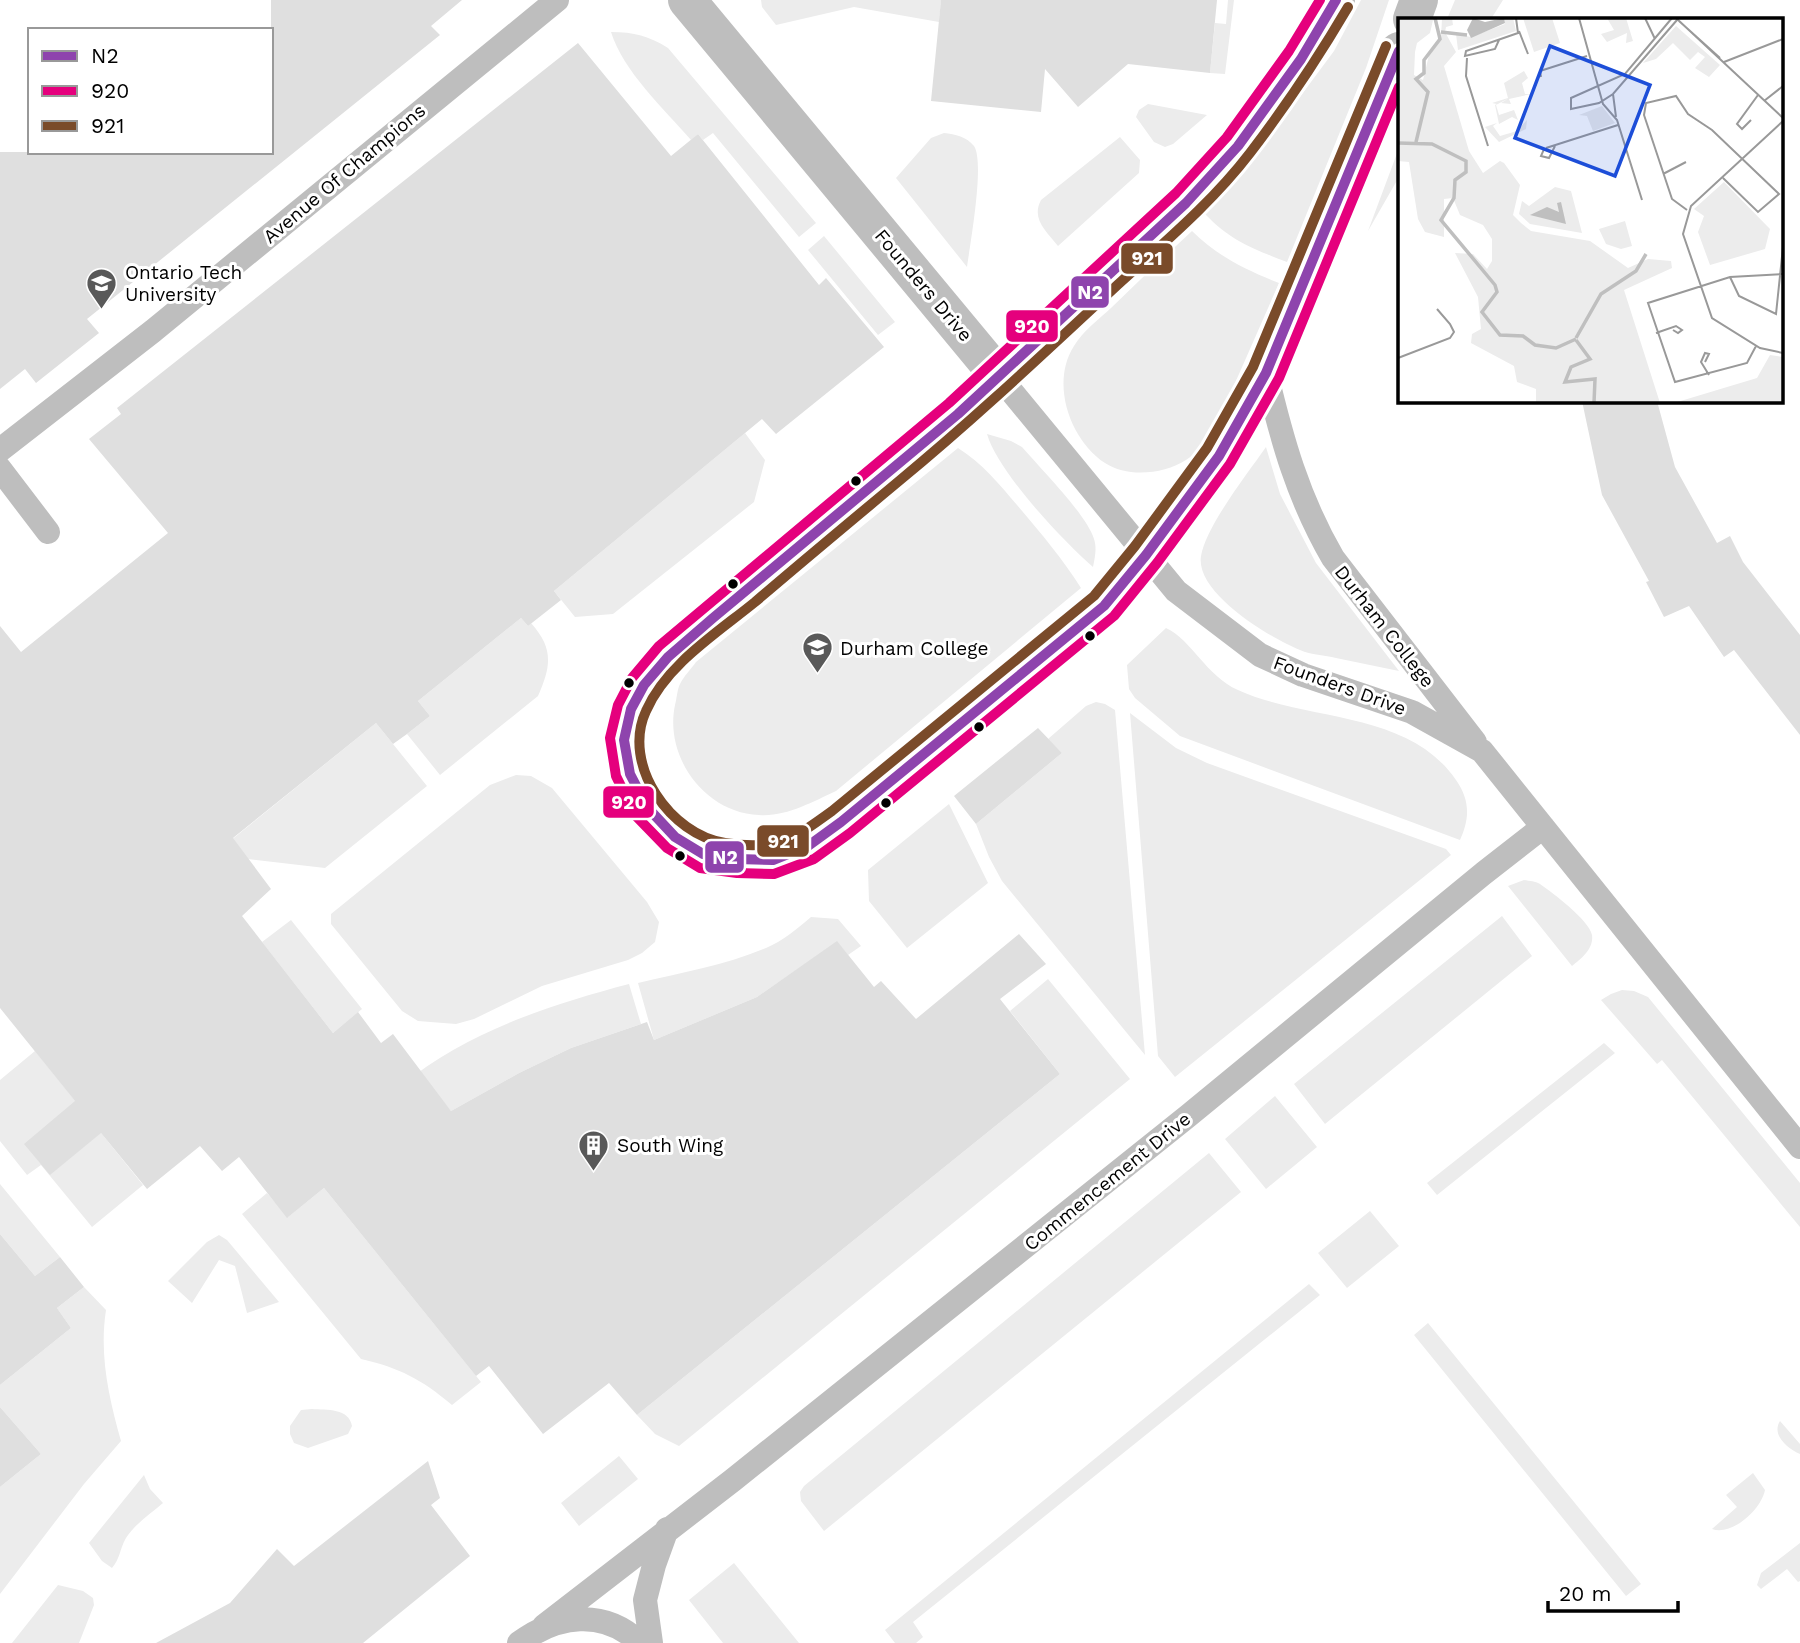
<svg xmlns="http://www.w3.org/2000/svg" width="1800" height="1643" viewBox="0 0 1800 1643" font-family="'Work Sans',sans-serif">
	<rect width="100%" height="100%" fill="#fff"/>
	<!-- green -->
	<path fill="#ececec" d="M761 0H941L939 22 854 7 776 25 762 7Z
		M1228 0H1234L1225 74 1210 73 1215 23 1226 24Z
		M1361 0H1389L1366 68 1287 262C1253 249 1231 241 1205 214L1268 140 1334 51Z
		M1455 0H1503L1491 19H1447Z
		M611 32C634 32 649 36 668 48L816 223 799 237 713 133 703 140 698 134 691 140C664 109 623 71 611 32Z
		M1148 104 1207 115 1173 144 1165 147 1154 142 1136 117 1139 110Z
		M944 133C955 134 967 137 974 146 985 162 970 245 967 267L896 178 931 138Z
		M1120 137 1140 160 1139 173 1058 246C1046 231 1031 219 1041 200Z
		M1399 148V177L1368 231Z
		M1192 231C1217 256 1246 270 1279 283L1217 424C1209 437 1200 451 1186 460 1164 474 1128 478 1105 463 1070 440 1050 383 1074 346 1083 331 1099 319 1111 308 1138 282 1165 256 1192 231Z
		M824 236 895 322 878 335 808 250Z
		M745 433 765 460 754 502 613 614 575 617 554 591Z
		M987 434 1011 441 1022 447C1040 468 1087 515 1094 539 1097 548 1095 557 1093 567 1062 540 998 472 987 434Z
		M1266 447 1280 494 1316 563 1399 671C1378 667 1357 662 1336 658 1325 655 1311 655 1300 650 1270 638 1195 593 1201 556 1206 526 1248 473 1266 447Z
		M958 448C982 463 999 484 1017 505 1040 532 1062 558 1081 588L836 791C812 802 786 817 759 815 705 813 664 757 675 705 677 698 677 690 680 684 684 676 691 669 696 662Z
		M521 618 528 626 531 623C554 649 551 666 538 696L440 775 407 734 430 716 418 701Z
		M1166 628C1192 640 1206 676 1238 690 1308 722 1408 710 1456 780 1470 800 1470 818 1460 840L1180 736 1135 698 1129 689 1127 665Z
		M1096 702 1105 704 1115 710 1145 1055 1002 881 989 857 976 824 1062 753 1048 739 1086 706Z
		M1130 713 1176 748 1207 763 1446 849 1451 855 1175 1077 1158 1056Z
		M376 723 427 786 325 868 248 859 242 864 225 845Z
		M516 775 531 776 552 788 647 902 659 922 655 942 642 953 628 960 542 986 474 1019 456 1024 418 1021 402 1011 331 924V914L490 785Z
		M949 804 988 883 907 948 869 901 868 870Z
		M1524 880C1530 881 1535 881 1540 884 1553 893 1589 920 1592 935 1594 949 1581 959 1572 966L1508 886Z
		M1502 916 1532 956 1325 1124 1294 1084Z
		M811 917 838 919 861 946 848 955 837 942 757 997 654 1040 638 983C681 973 726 965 766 948 783 941 798 928 811 917Z
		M291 920 362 1009 333 1033 262 942Z
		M1048 979 1130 1079 679 1446 655 1434 637 1415 1060 1074 1010 1011Z
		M629 984 641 1024 571 1048 519 1073 451 1111 439 1097 402 1085C467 1032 549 1005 629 984Z
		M1622 990 1634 991 1648 997 1800 1183V1227L1662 1060 1657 1064 1601 1000 1611 994Z
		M1604 1043 1615 1053 1437 1195 1427 1183Z
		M35 1051 143 1185 92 1227 41 1165 27 1175 0 1141V1080Z
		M1275 1096 1317 1147 1266 1189 1225 1139Z
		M1209 1153 1241 1192 824 1531 801 1501 800 1492 804 1486Z
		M0 1184 60 1257 35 1276 0 1234Z
		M324 1188 481 1382 452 1405C421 1379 400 1368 361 1359L242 1214 267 1193 288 1217Z
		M1370 1211 1399 1246 1347 1288 1318 1253Z
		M219 1235 227 1240 279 1302 247 1313 235 1266 219 1260 192 1303 168 1281 207 1242Z
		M1309 1284 1320 1295 913 1622 923 1637 916 1643H895L885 1630Z
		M84 1287 106 1310C99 1355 109 1398 121 1441L84 1484 0 1594V1487L41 1454 0 1407V1385L71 1328 57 1308Z
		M1428 1323 1641 1584 1626 1596 1414 1335Z
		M312 1409C327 1410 349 1408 352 1426L348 1434 308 1448 294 1443 290 1434V1426L301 1410Z
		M1780 1421 1800 1444V1454C1788 1449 1771 1435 1780 1421Z
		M619 1456 638 1479 579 1526 561 1503Z
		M1753 1473 1765 1490C1761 1510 1732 1536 1712 1529L1737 1507 1726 1495Z
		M144 1475 150 1489 163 1503C150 1514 135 1524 126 1538 120 1548 120 1559 112 1568L102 1561 89 1543Z
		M1800 1543V1581L1798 1582 1787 1569 1761 1589 1757 1585 1761 1573Z
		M734 1563 799 1643H723L689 1600Z
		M58 1585 83 1591 93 1598 94 1605 79 1643H12Z"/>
	<!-- building -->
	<path fill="#dfdfdf" d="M271 0H462L431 26 440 35 87 319 99 333 36 383 25 369 0 389V152H271Z
		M941 0H1217L1210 73 1128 64 1078 107 1045 69 1041 112 931 101Z
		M578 43 671 156 698 134 819 285 826 278 884 347 776 434 762 419 554 591 561 600 528 626 521 618 418 701 430 716 407 734 393 744 376 723 233 838 271 889 242 916 333 1033 358 1012 381 1043 393 1034 451 1111 519 1073 571 1048 647 1022 654 1040 757 997 837 941 874 987 881 981 916 1019 1019 934 1046 964 1000 999 1060 1074 637 1415 609 1383 543 1434 489 1366 476 1376 324 1188 287 1218 239 1157 222 1171 200 1146 147 1189 101 1133 50 1175 24 1144 75 1101 0 1008V626L21 652 168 533 89 439 121 414 117 408Z
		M1582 401H1657L1675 467 1717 543 1730 536 1743 562 1800 635V735L1734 650 1724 657 1689 606 1664 617 1646 582 1649 581 1602 495Z
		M1038 728 1062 753 976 824 954 796Z
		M0 1234 35 1276 60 1257 84 1287 57 1308 71 1328 0 1385Z
		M0 1407 41 1454 0 1487Z
		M428 1461 440 1498 431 1505 470 1556 363 1643H156L230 1603 277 1549 294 1566Z"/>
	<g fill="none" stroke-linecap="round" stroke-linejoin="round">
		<!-- lane -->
		<path stroke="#bebebe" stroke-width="24" d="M1266 373C1282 440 1298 498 1333 558L1475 742
			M998 375 1176 591 1260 655 1303 675 1412 712 1482 751 1800 1147
			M0 450 153 331 557 0
			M0 469 48 532
			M544 1626 733 1480 1188 1116 1484 873 1543 827
			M519 1643C557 1615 603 1608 640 1643
			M651 1643 645 1600 654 1565 667 1529"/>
		<!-- street -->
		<path stroke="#bebebe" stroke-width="38" d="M687 0 998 375
			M1336 0 1301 59 1238 146 1186 203 958 414 713 618 668 657 644 685 631 709 624 740 630 774 647 807 675 837 703 854 737 859 773 860 808 846 841 822 1104 606 1146 555 1219 456 1266 373 1399 51
			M1412 19 1419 0"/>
		<defs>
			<path id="bus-1" d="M1336 0 1301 59 1238 146 1186 203 958 414 713 618 668 657 644 685 631 709 624 740 630 774 647 807 675 837 703 854 737 859 773 860 808 846 841 822 1104 606 1146 555 1219 456 1266 373 1399 51"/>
			<path id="bus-2" d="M1320 0 1289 51 1227 137 1176 193 949 403 659 646 632 678 618 705 610 738 616 776 635 815 667 848 700 868 737 873 774 874 814 859 850 833 1114 616 1157 563 1230 464 1279 378 1399 87"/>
			<path id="bus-3" d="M1348 7C1318 58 1286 106 1250 153 1211 204 1160 246 1112 290 1042 355 973 420 899 481 851 521 803 561 755 602 717 633 666 665 646 711 621 765 671 835 725 843 777 851 792 840 832 811L1094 596 1135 546 1207 448 1253 367 1386 46"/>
		</defs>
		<!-- bus-1 casing -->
		<use href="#bus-1" stroke="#fff" stroke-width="16"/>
		<!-- bus-2 casing -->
		<use href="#bus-2" stroke="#fff" stroke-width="16"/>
		<!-- bus-3 casing -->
		<use href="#bus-3" stroke="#fff" stroke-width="16"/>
		<!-- bus-1 -->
		<use href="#bus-1" stroke="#8e44ad" stroke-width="10"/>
		<!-- bus-2 -->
		<use href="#bus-2" stroke="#e5007d" stroke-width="10"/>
		<!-- bus-3 -->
		<use href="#bus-3" stroke="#7a4b2a" stroke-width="10"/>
	</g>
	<!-- icons -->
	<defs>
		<symbol id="university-pin" viewBox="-11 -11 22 30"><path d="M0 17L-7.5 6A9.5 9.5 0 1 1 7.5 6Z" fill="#595959" stroke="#fff"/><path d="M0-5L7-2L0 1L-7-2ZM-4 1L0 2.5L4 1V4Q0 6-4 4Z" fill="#fff"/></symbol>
		<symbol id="building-pin" viewBox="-11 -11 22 30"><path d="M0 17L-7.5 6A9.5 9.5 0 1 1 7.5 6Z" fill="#595959" stroke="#fff"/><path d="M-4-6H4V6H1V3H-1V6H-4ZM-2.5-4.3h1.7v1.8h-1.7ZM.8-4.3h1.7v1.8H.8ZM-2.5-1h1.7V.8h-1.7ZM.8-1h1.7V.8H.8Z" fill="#fff"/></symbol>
	</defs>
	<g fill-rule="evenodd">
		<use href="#university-pin" x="84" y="266" width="35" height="47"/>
		<use href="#university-pin" x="800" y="630" width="35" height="47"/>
		<use href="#building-pin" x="576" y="1128" width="35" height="47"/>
	</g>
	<!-- markers -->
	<g fill="#000" stroke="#fff" stroke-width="2.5">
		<circle cx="856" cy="481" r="6"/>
		<circle cx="733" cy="584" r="6"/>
		<circle cx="1090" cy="636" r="6"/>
		<circle cx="629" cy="683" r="6"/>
		<circle cx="979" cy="727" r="6"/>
		<circle cx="886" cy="803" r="6"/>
		<circle cx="680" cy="856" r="6"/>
	</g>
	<g text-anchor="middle" stroke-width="6" stroke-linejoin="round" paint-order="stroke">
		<!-- street labels -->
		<g font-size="19" fill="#000" stroke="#fff">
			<text transform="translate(344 173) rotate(-40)" y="7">Avenue Of Champions</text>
			<text transform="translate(924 285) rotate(50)" y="7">Founders Drive</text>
			<text transform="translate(1385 626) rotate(52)" y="7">Durham College</text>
			<text transform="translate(1340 685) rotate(20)" y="7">Founders Drive</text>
			<text transform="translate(1107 1181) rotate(-39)" y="7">Commencement Drive</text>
		</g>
		<!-- poi labels -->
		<g font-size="19" fill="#000" stroke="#fff" text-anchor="start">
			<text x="125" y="279">Ontario Tech<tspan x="125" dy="22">University</tspan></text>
			<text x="840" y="655">Durham College</text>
			<text x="617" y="1152">South Wing</text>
		</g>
	</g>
	<!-- overview -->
	<g transform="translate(1398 18)">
		<rect width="385" height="385" fill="#fff"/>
		<path d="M0 0 35 2 32 15 19 25 17 34 16 57 25 62 32 33 43 19 44 0H54L55 7 48 9 47 14 58 34 46 48 71 133 85 155 102 143 106 145 122 167 115 197 123 205 133 213 192 223 230 250 250 241 273 243 274 250 226 272 262 385H138V371L119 364 116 348 73 325 74 316 83 311 80 279 57 235 75 236 89 251 94 243V221L85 207 62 197 55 180 46 181V219L27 214 20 201 11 144 0 143ZM106 0H115L118 13 60 32 58 16 73 19 107 6ZM125 0H154L162 25 136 34ZM209 0H228L235 23 228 25 229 15 209 24 203 16 216 12ZM278 8 322 47 311 59 297 50 307 39 300 34 292 42 275 25 258 41 245 45ZM126 53 130 60 124 65 127 76H133L111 81 113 86 103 85 111 80 98 87 101 97 116 92 120 102 114 99 101 106 97 87 99 86 94 85 110 80 106 65ZM204 88 217 105 195 113 189 98 181 97ZM129 102 128 111 101 124 87 109 99 105 95 108 102 118 119 113ZM326 164 372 211 367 231 312 247 300 214 306 198 296 191ZM157 169 173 173 184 215 132 206 121 196 124 183 131 188ZM227 203 234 228 223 231 208 226 201 211ZM372 337 385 339V385H276L359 360Z" fill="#ececec"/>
		<path d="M75 0 87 4 106 0 107 5 73 20 69 12ZM163 184 168 206 132 197 149 189 161 194 159 185Z" fill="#bfbfbf"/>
		<path fill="none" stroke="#bfbfbf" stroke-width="3.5" d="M43 14 69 17M18 124 30 74 18 61 26 55V42L42 21 37 0M0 125 34 126 68 143V154L57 162 56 180 43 202 97 267 99 274 84 294 102 317 125 318 137 327 158 330 178 321M178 320 203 276 238 253 248 236M178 322 192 341 173 349 167 364 197 361 196 385"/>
		<path fill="none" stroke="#999" stroke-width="2" d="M181 0 205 86 219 102 244 182M247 0 257 21M274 0 227 56 173 80V91L201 85 215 76 279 2M278 0 385 100M281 3 322 40M121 13 130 36M101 22 97 31 67 38 68 33 120 15 118 0M69 40 68 58 90 128M326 44 385 21M143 59 142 53 189 38M215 76 218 99M366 83 385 68M353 102 344 111 339 106 360 77M385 103 293 188 285 216 314 300 362 330 385 335M148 130 220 107M153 134 146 131 143 138 151 140 157 128M265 156 288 144M289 192 274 181 246 97 248 85 278 78 290 96 314 112 381 176 360 194 325 160M332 259 341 278 378 296 385 229M258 315 278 308 284 312 280 315 275 312M358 328 349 345 277 364 250 285 332 259 385 256M0 340 52 320 56 314 52 306 39 291M307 344 311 336 307 335 303 344 311 357"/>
		<path fill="#1d4ed8" fill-opacity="0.15" stroke="#1d4ed8" stroke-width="3.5" d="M152 28 252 67 217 158 117 120Z"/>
		<rect width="385" height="385" fill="none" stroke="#000" stroke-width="3.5"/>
	</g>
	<g stroke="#fff" stroke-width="2.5">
		<rect x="1120" y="242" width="54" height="33" rx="7" fill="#7a4b2a"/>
		<rect x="1070" y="275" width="40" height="34" rx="7" fill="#8e44ad"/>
		<rect x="1005" y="309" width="54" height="34" rx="7" fill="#e5007d"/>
		<rect x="602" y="785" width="53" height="34" rx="7" fill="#e5007d"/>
		<rect x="756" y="824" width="54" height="34" rx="7" fill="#7a4b2a"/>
		<rect x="704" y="840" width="41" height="34" rx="7" fill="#8e44ad"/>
	</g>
	<g font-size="19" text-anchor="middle" font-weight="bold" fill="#fff">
		<text x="1147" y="265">921</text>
		<text x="1090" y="299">N2</text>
		<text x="1032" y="333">920</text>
		<text x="629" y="809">920</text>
		<text x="783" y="848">921</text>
		<text x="725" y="864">N2</text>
	</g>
	<!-- legend -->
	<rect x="28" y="28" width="245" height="126" fill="#ffffff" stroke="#999999" stroke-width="2"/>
	<rect x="42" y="51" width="35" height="10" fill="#8e44ad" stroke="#999999" stroke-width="2"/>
	<text x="91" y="63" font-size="21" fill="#000000">N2</text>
	<rect x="42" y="86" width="35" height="10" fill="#e5007d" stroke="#999999" stroke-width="2"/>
	<text x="91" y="98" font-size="21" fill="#000000">920</text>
	<rect x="42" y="121" width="35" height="10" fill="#7a4b2a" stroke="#999999" stroke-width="2"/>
	<text x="91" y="133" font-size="21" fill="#000000">921</text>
	<!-- scale -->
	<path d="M1548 1601v10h130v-10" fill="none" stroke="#000000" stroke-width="3.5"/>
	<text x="1559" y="1601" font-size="21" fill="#000000" stroke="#ffffff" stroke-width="5" paint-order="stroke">20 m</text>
</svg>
